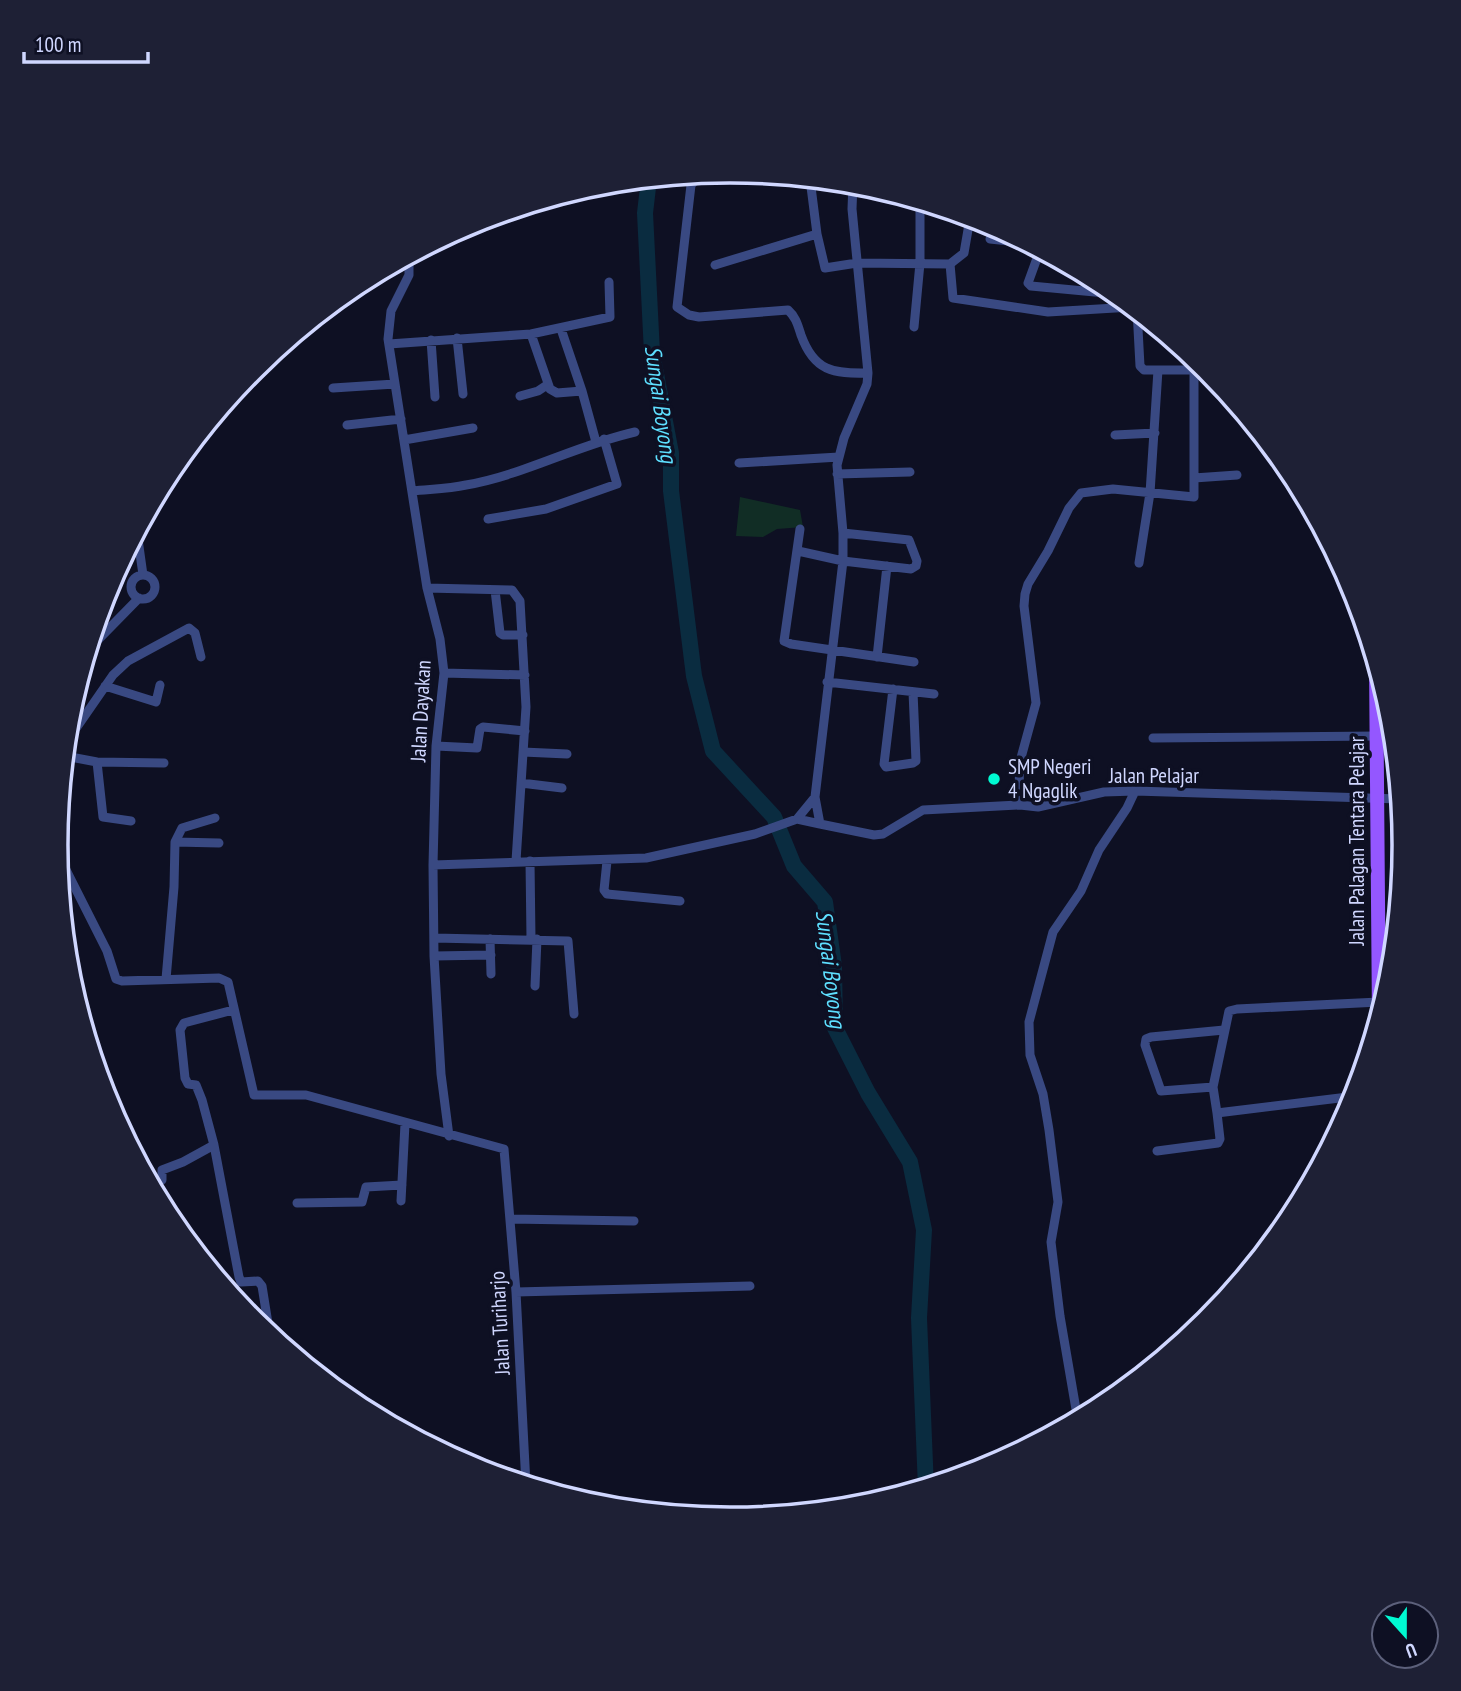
<svg xmlns="http://www.w3.org/2000/svg" width="1461" height="1691" viewBox="0 0 1461 1691" font-family="'PT Sans Narrow',sans-serif">
	<rect width="100%" height="100%" fill="#0e1023"/>
	<!-- green -->
	<path fill="#112d25" d="M740 497 800 510 803 527 777 529 763 537 736 536Z
		M1391 881H1402L1391 979Z"/>
	<g fill="none" stroke-linecap="round" stroke-linejoin="round">
		<!-- river -->
		<path stroke="#0a2c40" stroke-width="16" d="M649 179 645 213 652 353 671 453V491L694 676 713 751 774 817 794 866 825 902 834 966 835 1028 868 1093 910 1162 924 1230 919 1318 926 1488"/>
		<!-- minor -->
		<path stroke="#394982" stroke-width="9" d="M719 172 734 171
			M701 174 691 185 677 307 689 315 699 317 788 310C796 317 798 326 801 335 814 371 833 374 868 373
			M810 179 817 234 825 268 857 263 950 264 953 298 1048 312 1132 307
			M853 183 852 209 868 373 867 384 844 438 837 465 843 533V561L815 797 820 824 874 835 883 834 923 810 1020 805 1038 807 1104 792 1135 791 1400 799
			M990 239 1027 243
			M1040 250 1028 283 1031 286 1116 294
			M409 256V275L391 311 388 339 427 588 440 639 444 673 436 746 433 865 434 956 441 1074 449 1136
			M950 264 964 253 969 224
			M715 265 817 234
			M1137 310 1140 366 1144 370H1158L1150 493 1139 563
			M914 327 920 263V202
			M561 329 582 391 596 442
			M531 334 550 389 557 393 582 391
			M457 338 463 394
			M431 340 435 397
			M389 344 531 334 610 317 609 282
			M1158 370H1209
			M333 388 395 384
			M520 396 538 391 547 385
			M347 425 401 419
			M1115 435 1155 433
			M404 440 473 428
			M739 463 839 457
			M837 474 910 472
			M1194 478 1237 475
			M412 491C430 489 448 489 466 485 524 475 577 445 635 432
			M488 519 546 509 617 484 604 439
			M800 529 784 641 791 644 914 662
			M137 532 143 575
			M798 551 843 561 911 569 916 566 917 561 909 540 843 533
			M131 587a12 12 0 1 1 24 0a12 12 0 1 1-24 0Z
			M427 588 512 590 520 601 526 707 516 861
			M495 590 500 633 503 635H523
			M89 649 139 598
			M877 657 887 566
			M444 673 525 675
			M827 682 934 694
			M105 686 156 702 160 685
			M893 689 884 764 886 767 913 763 916 761 913 692
			M67 736 77 727 113 675 128 661 189 628 195 633 201 657
			M1153 738 1377 736
			M436 746 477 748 480 729 483 727 525 731
			M523 752 567 754
			M65 756 97 762 164 763
			M97 762 103 817 131 821
			M521 783 562 788
			M1020 805 1019 765 1036 703 1024 606 1025 594 1028 584 1048 551 1069 508 1081 493 1113 489 1194 497V358
			M797 819 815 797
			M175 842 219 843
			M56 850 107 951 116 979 122 981 219 978 228 982 254 1095H306L504 1149 516 1292 526 1485
			M530 861 531 939
			M607 861 604 890 607 894 680 901
			M433 865 646 858 755 834 797 819 820 824
			M435 938 568 941 574 1014
			M490 939 491 974
			M434 956 491 955
			M166 979 174 887 175 842 182 828 215 818
			M535 986 537 939
			M233 1010 184 1023 180 1030 185 1078 188 1084 196 1085 202 1100 214 1145 239 1277 241 1282 258 1281 262 1286 270 1336
			M1213 1087 1161 1091 1145 1045 1146 1039 1151 1037 1224 1030
			M1356 1096 1217 1113 1213 1087 1229 1011 1237 1009 1379 1002
			M1157 1151 1218 1143 1220 1139 1217 1113
			M162 1180V1170L183 1162 214 1145
			M401 1201 405 1124
			M297 1203 362 1202 366 1187 402 1185
			M510 1219 634 1221
			M516 1292 750 1286
			M1078 1421 1060 1316 1051 1242 1058 1202 1049 1130 1043 1094 1030 1055 1029 1022 1053 932 1081 891 1099 850 1127 808 1135 791"/>
		<!-- primary -->
		<path stroke="#9457ff" stroke-width="14" d="M1376 662 1379 1020"/>
	</g>
	<!-- markers -->
	<circle fill="#00fad2" stroke="#0e1023" stroke-width="2.5" cx="994" cy="779" r="7"/>
	<g text-anchor="middle" stroke-width="7" stroke-linejoin="round" paint-order="stroke">
		<!-- street labels -->
		<g font-size="21" fill="#d0d7ff" stroke="#0e1023">
			<text transform="translate(421 711) rotate(-87)" y="7">Jalan Dayakan</text>
			<text x="1154" y="783">Jalan Pelajar</text>
			<text transform="translate(1357 841) rotate(-90)" y="7">Jalan Palagan Tentara Pelajar</text>
			<text transform="translate(500 1323) rotate(-93)" y="7">Jalan Turiharjo</text>
		</g>
		<!-- poi labels -->
		<g font-size="21" fill="#d0d7ff" stroke="#0e1023" text-anchor="start">
			<text x="1008" y="774">SMP Negeri<tspan x="1008" dy="24">4 Ngaglik</tspan></text>
		</g>
		<!-- water labels -->
		<g font-size="23" font-style="italic" fill="#5edfff" stroke="#0e1023">
			<text transform="translate(661 404) rotate(82)" y="8">Sungai Boyong</text>
			<text transform="translate(831 969) rotate(83)" y="8">Sungai Boyong</text>
		</g>
	</g>
	<!-- crop -->
	<path d="M0 0H1461V1691H0ZM68 845a662 662 0 1 1 1324 0a662 662 0 1 1-1324 0Z" fill="#1e2035" fill-rule="evenodd"/>
	<path fill="none" stroke="#d0d7ff" stroke-width="3.5" d="M68 845a662 662 0 1 1 1324 0a662 662 0 1 1-1324 0Z"/>
	<!-- north arrow -->
	<g transform="translate(1405 1635) rotate(159)"><circle r="33" fill="#0e1023" stroke="#5c607b" stroke-width="2"/>
	<path d="M0-5L12 26L0 18L-12 26Z" fill="#00fad2"/>
	<text y="-10" font-size="19" font-weight="bold" text-anchor="middle" fill="#d0d7ff">U</text>
	</g>
	<!-- scale -->
	<path d="M24 52v10h124v-10" fill="none" stroke="#d0d7ff" stroke-width="3.5"/>
	<text x="35" y="52" font-size="21" fill="#d0d7ff" stroke="#0e1023" stroke-width="5" paint-order="stroke">100 m</text>
</svg>
